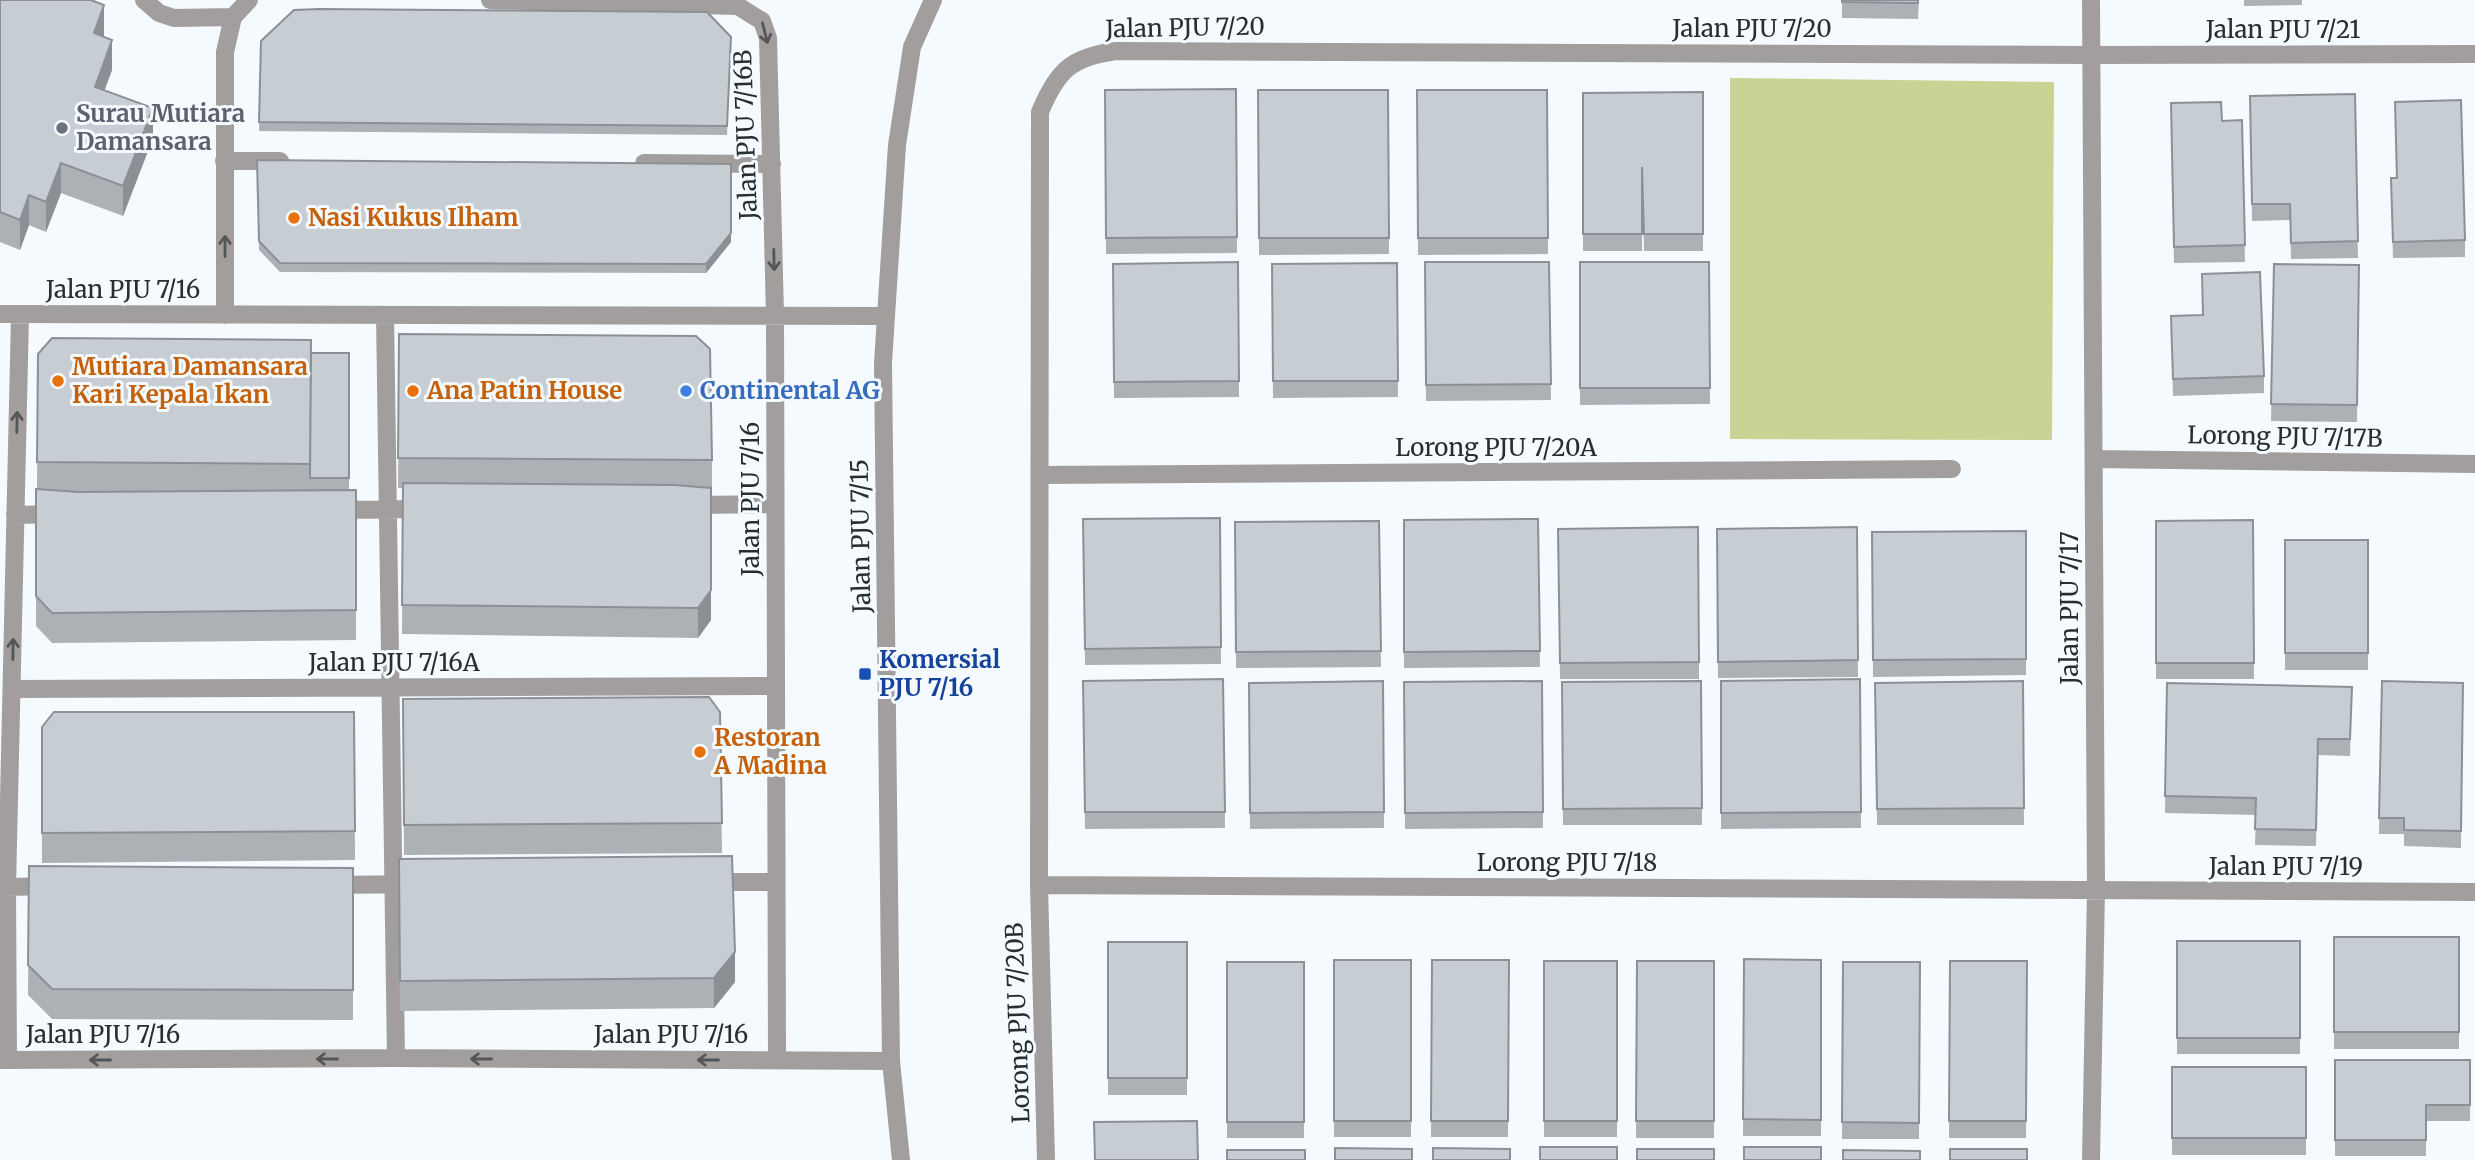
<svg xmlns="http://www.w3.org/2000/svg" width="2475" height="1160" viewBox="0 0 2475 1160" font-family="Merriweather,serif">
	<rect width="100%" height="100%" fill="#f4fafe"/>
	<!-- green -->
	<path fill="#cad393" d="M1730 78 2054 82 2052 440 1730 439Z"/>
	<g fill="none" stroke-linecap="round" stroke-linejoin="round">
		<!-- minor -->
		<path stroke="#a29e9e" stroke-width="18" d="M144 0 159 13 174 18 233 17
			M490 0 738 6 762 21 768 38 775 315 777 1060
			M2091 0 2096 890 2091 1160
			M224 161H280
			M644 163 772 164
			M0 314 886 316
			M225 315V52L233 17 249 0
			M385 315 396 1058
			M2094 459 2475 464
			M1040 475 1952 469
			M688 505 775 504
			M334 510 425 509
			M15 515 58 514
			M12 689 776 686
			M710 882H776
			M329 885 423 884
			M1039 885 2475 892
			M7 887 52 886
			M0 1060 396 1058 891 1061
			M8 1060 7 887 20 315
			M901 1160 891 1061 883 363 897 145 912 47 933 0
			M1046 1160 1039 885 1040 112C1057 71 1071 57 1116 51L2091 55 2475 54"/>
	</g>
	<!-- wall -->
	<path fill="#abb1b5" d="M0 0 104 35V37L112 70 104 90 153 138 123 216 61 193 46 232 29 225 20 250 0 242Z
		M1842 0H1919L1918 19 1842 18Z
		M2244 0H2302V5L2244 6Z
		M731 37 727 135 259 131 261 41Z
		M1236 89 1237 253 1106 254 1105 90Z
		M1258 90H1388L1389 254 1259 255Z
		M1417 90H1547L1548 254 1418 255Z
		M1703 92V251H1644L1642 183V251H1583V93Z
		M2355 94 2358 258 2291 259 2290 220 2252 221 2250 96Z
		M2395 102 2465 240V257L2393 258 2391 195 2397 178Z
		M2171 103 2222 121 2242 120 2245 262 2174 263Z
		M257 160 731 242 706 273 280 272 259 250Z
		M1238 262 1239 397 1114 398 1113 264Z
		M1425 262H1549L1551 400 1426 401Z
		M1580 262H1709L1710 404 1580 405Z
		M1397 263 1398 397 1273 398 1272 264Z
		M2274 264 2359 265 2357 422 2271 421Z
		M2171 316 2264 376V393L2173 396Z
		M399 334 712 460V490H711V620L698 638 402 634 403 488H398Z
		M349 353V490H356V640L52 643 36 626V489H37L38 354Z
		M1220 518 1221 664 1085 665 1083 519Z
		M1538 519 1540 667 1404 668V520Z
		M2253 520 2254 679H2156V521Z
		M1379 521 1381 667 1236 668 1235 522Z
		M1698 527 1699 679H1560L1558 529Z
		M1857 527 1858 677 1718 678 1717 529Z
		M2026 531V675L1873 677 1872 532Z
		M2285 540H2368V670H2285Z
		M1223 679 1225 828 1085 829 1083 681Z
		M1860 679 1861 828 1721 829V681Z
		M1383 681 1384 828 1250 829 1249 683Z
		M1542 681 1543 828 1405 829 1404 682Z
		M1701 681 1702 825H1563L1562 682Z
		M2023 681 2024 825H1877L1875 683Z
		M2382 681 2463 683 2461 848 2404 846V834H2379Z
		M2167 683 2352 687 2350 756 2318 755 2316 846 2255 845 2256 815 2165 813Z
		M403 699 720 712 722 853 404 855Z
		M354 712 355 860 42 863V727Z
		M399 859 735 982 714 1008 400 1011Z
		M29 866 353 868V1020L52 1019 28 995Z
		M2334 937H2459V1049H2334Z
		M2177 941H2300V1054H2177Z
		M1108 942H1187V1095H1108Z
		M1744 959 1821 960V1136H1743Z
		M1334 960H1411V1137H1334Z
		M1432 960H1509L1508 1137H1431Z
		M1544 961H1617V1137H1544Z
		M1637 961H1714V1138H1636Z
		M1950 961H2027L2026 1138H1949Z
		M1227 962H1304V1138H1227Z
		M1843 962H1920L1919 1139H1842Z
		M2335 1060H2470V1121H2426V1156H2335Z
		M2172 1067H2306V1155H2172Z"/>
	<!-- shaded-wall -->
	<path fill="#8b9094" d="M104 5V35L94 63V33Z
		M112 40V70L95 117V87Z
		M153 108V138L123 216V186Z
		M61 163V193L46 232V202Z
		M29 195V225L20 250V220Z
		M731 233V242L706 273V264Z
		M711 590V620L698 638V608Z
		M735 952V982L714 1008V978Z"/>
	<!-- building -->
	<path fill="#c7ced3" stroke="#8b9094" stroke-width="2" d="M0 0H91L104 5 94 33 112 40 95 87 153 108 123 186 61 163 46 202 29 195 20 220 0 212Z
		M1842 0H1918V3L1842 2Z
		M319 9 707 12 731 37 727 126 259 122 261 41 294 10Z
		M1236 89 1237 237 1106 238 1105 90Z
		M1258 90H1388L1389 238H1259Z
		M1417 90H1547L1548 238H1418Z
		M1703 92V234H1644L1642 167V234H1583V93Z
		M2355 94 2358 241 2291 243 2290 204H2252L2250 96Z
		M2461 100 2465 240 2393 242 2391 178H2397L2395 102Z
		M2221 102 2222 121 2242 120 2245 245 2174 247 2171 103Z
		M257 160 731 164V233L706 264 280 263 259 241Z
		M1238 262 1239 381 1114 382 1113 264Z
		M1425 262H1549L1551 384 1426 385Z
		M1580 262H1709L1710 388H1580Z
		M1397 263 1398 381H1273L1272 264Z
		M2274 264 2359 265 2357 405 2271 404Z
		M2260 272 2264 376 2173 379 2171 316 2203 315 2202 274Z
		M399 334 696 336 710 349 712 460 398 458Z
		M52 338 311 340 310 464 37 462 38 354Z
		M311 353H349V478H310Z
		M403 483 674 485 711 488V590L698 608 402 605Z
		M36 489 78 492 356 490V610L52 613 36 596Z
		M1220 518 1221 647 1085 649 1083 519Z
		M1538 519 1540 651 1404 652V520Z
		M2253 520 2254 663H2156V521Z
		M1379 521 1381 651 1236 652 1235 522Z
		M1698 527 1699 662 1560 663 1558 529Z
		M1857 527 1858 660 1718 662 1717 529Z
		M2026 531V659L1873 660 1872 532Z
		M2285 540H2368V653H2285Z
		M1223 679 1225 812H1085L1083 681Z
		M1860 679 1861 812 1721 813V681Z
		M1383 681 1384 812 1250 813 1249 683Z
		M1542 681 1543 812 1405 813 1404 682Z
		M1701 681 1702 808 1563 809 1562 682Z
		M2023 681 2024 808 1877 809 1875 683Z
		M2382 681 2463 683 2461 831 2404 830V818H2379Z
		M2167 683 2352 687 2350 739H2318L2316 830 2255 829 2256 798 2165 796Z
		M709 697 720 712 722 823 404 825 403 699Z
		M54 712H354L355 831 42 833V727Z
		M732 856 735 952 714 978 400 981 399 859Z
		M29 866 353 868V990L52 989 28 965Z
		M2334 937H2459V1032H2334Z
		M2177 941H2300V1038H2177Z
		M1108 942H1187V1078H1108Z
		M1744 959 1821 960V1120L1743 1119Z
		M1334 960H1411V1121H1334Z
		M1432 960H1509L1508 1121H1431Z
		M1544 961H1617V1121H1544Z
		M1637 961H1714V1121H1636Z
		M1950 961H2027L2026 1121H1949Z
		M1227 962H1304V1122H1227Z
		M1843 962H1920L1919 1123 1842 1122Z
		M2335 1060H2470V1105H2426V1140H2335Z
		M2172 1067H2306V1138H2172Z
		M1197 1121 1198 1160H1095L1094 1122Z
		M1540 1147H1617V1160H1540Z
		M1744 1147H1821V1160H1744Z
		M1335 1148 1412 1149V1160H1335Z
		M1433 1148 1510 1149V1160H1433Z
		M1637 1149H1714V1160H1637Z
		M1950 1149H2027V1160H1950Z
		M1227 1150H1305V1160H1227Z
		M1843 1150 1920 1151V1160H1843Z"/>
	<!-- one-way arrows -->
	<defs><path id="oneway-shaft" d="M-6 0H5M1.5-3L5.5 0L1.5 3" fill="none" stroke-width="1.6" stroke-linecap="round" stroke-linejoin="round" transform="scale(1.75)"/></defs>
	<g stroke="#545556">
		<use href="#oneway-shaft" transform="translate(765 33) rotate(76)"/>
		<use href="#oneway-shaft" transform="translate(225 246) rotate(-90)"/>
		<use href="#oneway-shaft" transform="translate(774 260) rotate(89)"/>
		<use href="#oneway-shaft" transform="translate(17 422) rotate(-89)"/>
		<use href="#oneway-shaft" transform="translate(13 649) rotate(-89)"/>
		<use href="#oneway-shaft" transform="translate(327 1059) rotate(180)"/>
		<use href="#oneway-shaft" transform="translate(481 1059) rotate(-180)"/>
		<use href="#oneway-shaft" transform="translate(100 1060) rotate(180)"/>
		<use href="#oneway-shaft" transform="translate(708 1060) rotate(-180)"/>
	</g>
	<!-- markers -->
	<circle fill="#6b7280" stroke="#f4fafe" stroke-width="2.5" cx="62" cy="128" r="7"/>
	<g fill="#e8710a" stroke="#f4fafe" stroke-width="2.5">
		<circle cx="294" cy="218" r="7"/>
		<circle cx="58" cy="381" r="7"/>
		<circle cx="413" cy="391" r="7"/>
		<circle cx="700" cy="752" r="7"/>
	</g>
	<circle fill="#3f7fe0" stroke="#f4fafe" stroke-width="2.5" cx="686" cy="391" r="7"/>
	<rect fill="#1a4fb4" stroke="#f4fafe" stroke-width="2.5" x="858" y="667" width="14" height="14" rx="3.5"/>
	<g text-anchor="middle" stroke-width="6" stroke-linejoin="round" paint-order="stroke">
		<!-- street labels -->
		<g font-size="24" fill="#2a2d2f" stroke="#f4fafe">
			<text transform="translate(1185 28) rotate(-1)" y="8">Jalan PJU 7/20</text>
			<text x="1752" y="37">Jalan PJU 7/20</text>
			<text x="2283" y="38">Jalan PJU 7/21</text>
			<text transform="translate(746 135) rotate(-92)" y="8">Jalan PJU 7/16B</text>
			<text x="123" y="298">Jalan PJU 7/16</text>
			<text transform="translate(2285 437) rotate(1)" y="8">Lorong PJU 7/17B</text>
			<text x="1496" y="456">Lorong PJU 7/20A</text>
			<text transform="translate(751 499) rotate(-90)" y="8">Jalan PJU 7/16</text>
			<text transform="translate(861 536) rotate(-91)" y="8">Jalan PJU 7/15</text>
			<text transform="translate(2070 608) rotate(-90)" y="8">Jalan PJU 7/17</text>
			<text x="394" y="671">Jalan PJU 7/16A</text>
			<text x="1567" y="871">Lorong PJU 7/18</text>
			<text x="2286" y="875">Jalan PJU 7/19</text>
			<text transform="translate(1018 1023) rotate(-92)" y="8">Lorong PJU 7/20B</text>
			<text x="103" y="1043">Jalan PJU 7/16</text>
			<text x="671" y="1043">Jalan PJU 7/16</text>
		</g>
		<!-- worship labels -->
		<g font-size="24" font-weight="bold" fill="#5b616d" stroke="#f4fafe" text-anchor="start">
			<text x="76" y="122">Surau Mutiara<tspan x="76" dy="28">Damansara</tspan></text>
		</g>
		<!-- food labels -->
		<g font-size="24" font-weight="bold" fill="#c56008" stroke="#f4fafe" text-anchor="start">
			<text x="308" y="226">Nasi Kukus Ilham</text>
			<text x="72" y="375">Mutiara Damansara<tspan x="72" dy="28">Kari Kepala Ikan</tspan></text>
			<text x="427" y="399">Ana Patin House</text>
			<text x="714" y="746">Restoran<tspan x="714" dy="28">A Madina</tspan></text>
		</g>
		<!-- shop labels -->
		<g font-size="24" font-weight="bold" fill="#366cbe" stroke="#f4fafe" text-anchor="start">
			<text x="700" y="399">Continental AG</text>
		</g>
		<!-- transit labels -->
		<g font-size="24" font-weight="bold" fill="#164399" stroke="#f4fafe" text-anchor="start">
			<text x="879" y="668">Komersial<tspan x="879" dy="28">PJU 7/16</tspan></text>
		</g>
	</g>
</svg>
